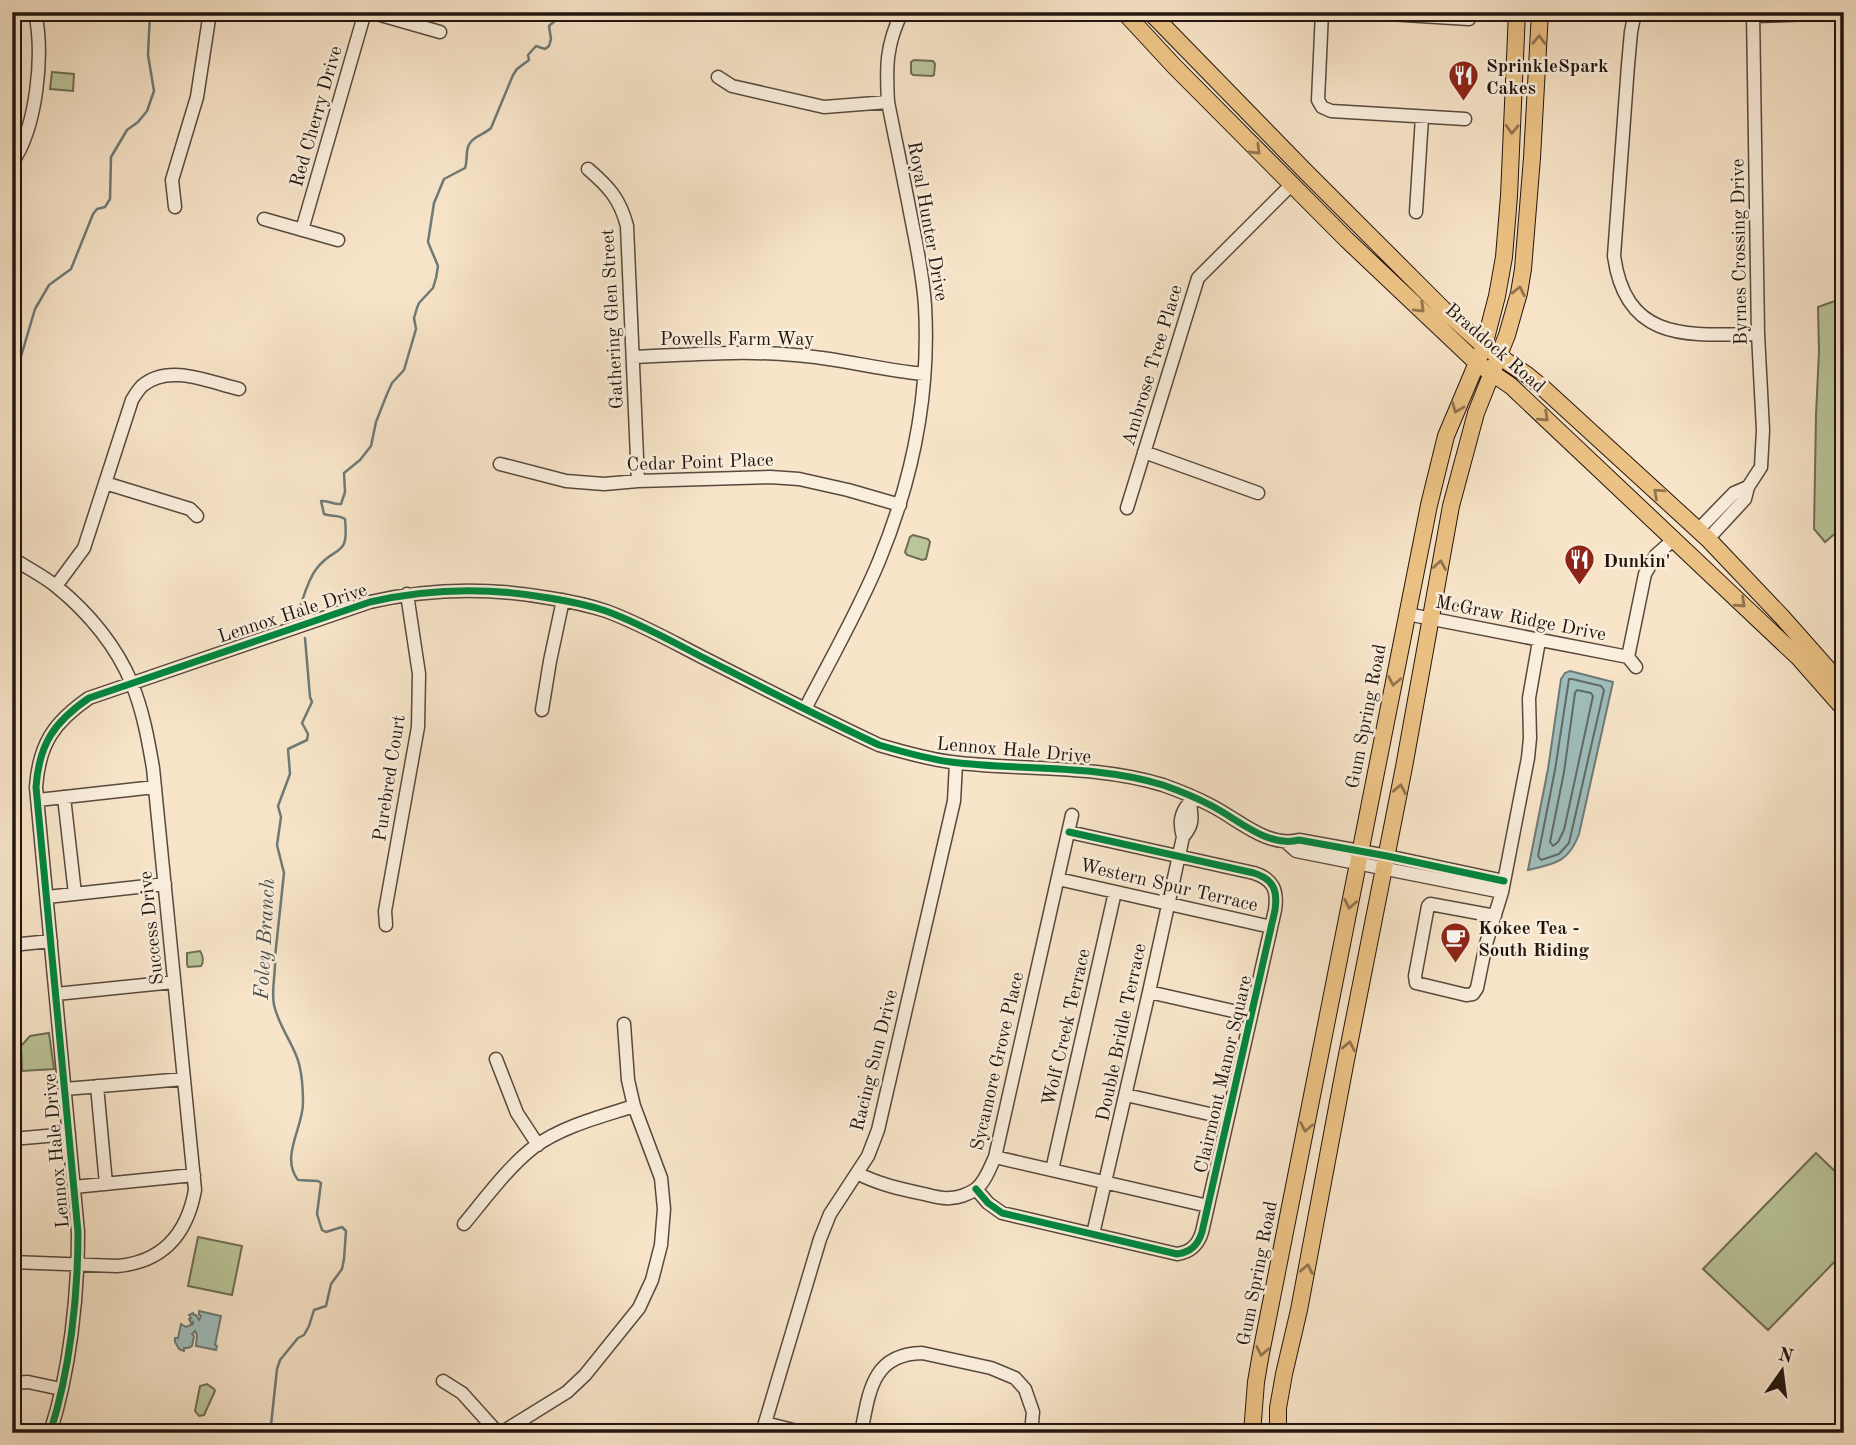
<svg xmlns="http://www.w3.org/2000/svg" width="1856" height="1445" viewBox="0 0 1856 1445" font-family="'Old Standard TT',serif">
	<rect width="100%" height="100%" fill="#f8e5c9"/>
	<filter id="stains"><feTurbulence type="fractalNoise" baseFrequency=".00286" numOctaves="4"/><feColorMatrix values="0 0 0 0 .2 0 0 0 0 .09 0 0 0 0 .02 0 0 0 .5 -.17"/></filter>
	<radialGradient id="worn" r=".72"><stop offset=".6" stop-color="#630" stop-opacity="0"/><stop offset="1" stop-color="#630" stop-opacity=".3"/></radialGradient>
	<!-- green -->
	<path fill="#bac599" stroke="#6e6d54" stroke-width="2" d="M914 60 933 61 935 64 934 75 932 76 913 75 911 73V62Z
		M52 72 74 74 73 91 50 89Z
		M1835 301 1844 309V526L1825 542 1814 529 1816 415 1819 351 1818 307Z
		M913 535 928 539 930 542 926 559 922 560 907 555 905 552 910 537Z
		M200 951C203 955 204 962 201 966L188 967 187 964V953Z
		M49 1033 54 1069 22 1071 21 1046 30 1036Z
		M1816 1153 1844 1180V1252L1768 1330 1703 1269Z
		M198 1237 242 1246 232 1295 188 1286Z
		M207 1384 214 1389 215 1391 204 1415 199 1416 195 1411 200 1386Z"/>
	<!-- water -->
	<path fill="#9fbebc" stroke="#6d7a77" stroke-width="2" d="M1570 671 1613 682 1579 834C1569 862 1555 864 1528 870L1548 769 1561 679 1565 673Z
		M199 1311 221 1316 215 1345 217 1346 216 1350 196 1346 197 1335 195 1331 192 1334 194 1336 192 1346 188 1348H184V1351L179 1349 175 1342V1338H178L181 1324 186 1327 193 1324V1322L191 1323 189 1319 191 1318 189 1315 193 1313 194 1315H196L199 1320 201 1316 199 1315Z"/>
	<g fill="none" stroke-linecap="round" stroke-linejoin="round">
		<!-- shore -->
		<path stroke="#606a66" stroke-width="2" d="M1569 679H1572L1601 686 1604 690 1569 843 1559 854 1541 860 1538 856 1555 770Z
			M1577 690 1591 693 1593 696 1564 830 1558 842 1553 846 1550 842 1564 772 1575 693Z"/>
		<!-- stream -->
		<path stroke="#6d7a77" stroke-width="2.5" d="M574 12 584 14V12
			M12 387 35 309 49 285 71 269 93 214 97 209 105 207 110 199 111 157 127 130 138 122 147 111 154 91 148 55 150 12
			M299 610C304 596 308 579 317 568 336 544 349 559 345 519 338 514 331 517 324 514L321 501C329 500 333 505 341 504L345 492 344 473 360 460 371 446 376 422 387 394 392 383 404 370 416 329 414 318 417 308 419 303 433 288 436 278 438 266 428 242 434 203 444 179 465 168C468 160 465 149 470 143 474 136 485 134 491 128L513 75 517 69 529 60 528 55 536 46 545 49 549 46 551 39 549 26 565 12
			M273 1433 271 1425 277 1369 280 1360 298 1338 304 1335 309 1326 314 1310 326 1306 331 1284 342 1269 344 1259 346 1231 342 1227 326 1232 322 1230 317 1214 321 1183 318 1181 298 1180C280 1157 303 1128 303 1103 303 1087 302 1069 296 1055 289 1038 278 1023 274 1005 271 990 276 973 275 957L284 873 277 845 281 817 278 806 290 774 288 749 307 740 308 734 302 723 312 702 310 697 305 638"/>
		<defs>
			<path id="minor" d="M370 12 440 32
				M1322 12 1318 100 1322 107 1331 111 1465 119
				M1356 12 1469 19
				M1635 12 1631 32 1628 65 1614 256C1626 343 1689 335 1758 334
				M1754 16 1844 13
				M718 77 732 86 824 107 888 102
				M12 163C37 127 44 55 35 12
				M588 169C609 187 620 199 627 226L638 481
				M175 207 172 180 197 97 210 12
				M1416 212 1422 117
				M264 219 338 240
				M302 230 365 12
				M633 357C687 355 741 350 795 355 839 358 880 370 924 374
				M1144 452 1258 493
				M500 464 566 481 604 484 638 481 770 477 799 479 848 490 900 505
				M105 483 190 509 197 516
				M1127 508 1198 278 1291 185
				M1698 530 1734 493 1748 487
				M1708 539 1745 499 1748 487 1761 467 1763 430 1758 334 1753 12
				M12 558C27 568 44 576 57 587 89 613 117 647 132 684 143 711 148 739 153 768L195 1190C187 1234 163 1262 117 1266L12 1262
				M56 586 84 548 132 400C135 395 138 390 142 386 169 363 209 382 239 389
				M1407 614 1623 656 1628 657 1636 667
				M1628 657 1645 574 1656 555 1673 540
				M805 709C830 660 858 612 879 561 912 481 930 393 925 306 923 274 916 243 910 212 903 175 895 138 888 102 886 66 886 45 902 12
				M542 710 550 661 563 600
				M64 797 75 894
				M38 800 155 787
				M1183 837C1179 823 1180 813 1190 802
				M1287 843 1296 851 1502 892
				M1058 879 1271 927
				M47 897 165 884
				M1495 916 1430 904 1428 906 1415 976 1416 983 1466 995 1473 994 1477 988 1486 944 1502 892 1528 758 1530 738 1529 698 1539 641
				M386 925 385 911 418 727 419 674 407 594
				M12 945 51 941
				M1149 992 1251 1015
				M56 994 174 982
				M496 1059 517 1113 538 1145
				M97 1086 106 1184
				M65 1089 184 1079
				M1126 1095 1227 1118
				M12 1139 69 1134
				M995 1157 1208 1206
				M1052 1170 1115 892
				M857 1173C878 1184 900 1189 924 1194 932 1196 942 1199 950 1198 958 1198 969 1194 976 1189 985 1182 990 1168 995 1157L1072 815
				M74 1187 194 1175
				M976 1189 988 1203 1002 1213 1177 1254C1191 1252 1198 1245 1202 1232L1275 910C1278 890 1273 879 1254 873L1069 832
				M464 1224C484 1200 509 1166 534 1147 563 1126 600 1117 634 1106
				M1093 1234 1149 992 1183 837C1198 819 1188 814 1191 796
				M443 1381 462 1393 498 1433
				M12 1383 28 1382 61 1389
				M765 1423 805 1433
				M50 1433C70 1371 78 1296 78 1232L36 787C39 744 54 722 89 698L370 602C430 588 488 587 549 598 568 601 588 605 606 611 639 623 671 641 702 657 761 687 819 717 879 745 903 752 927 759 951 762 1022 771 1094 764 1163 785 1180 791 1197 798 1212 806 1239 820 1268 848 1299 840L1387 856 1504 881
				M501 1433 567 1392 585 1375 639 1308 652 1280 661 1245 664 1209 661 1178 634 1106 628 1080 624 1024
				M762 1433 820 1239 830 1214 868 1156 878 1130 954 801 956 763
				M861 1433C869 1394 871 1354 922 1353L991 1368 1015 1378 1025 1389 1033 1412 1031 1433"/>
			<path id="major" d="M1124 12 1174 66 1347 240 1477 363 1511 386 1799 658 1844 709
				M1150 12 1305 171 1444 310 1484 346 1527 375 1543 388 1708 539 1783 618 1844 687
				M1252 1433 1256 1382 1261 1353 1429 505 1446 436 1484 346 1497 296 1504 257 1509 196 1517 12
				M1278 1433V1408L1284 1374 1299 1310 1345 1065 1404 767 1451 506 1476 413 1507 335 1519 293 1523 269 1532 158 1540 12"/>
		</defs>
		<!-- minor casing -->
		<use href="#minor" stroke="#58493e" stroke-width="15"/>
		<!-- major casing -->
		<use href="#major" stroke="#221510" stroke-width="18"/>
		<!-- minor -->
		<use href="#minor" stroke="#faeedc" stroke-width="12"/>
		<!-- major -->
		<use href="#major" stroke="#ecc284" stroke-width="16"/>
		<defs>
			<path id="cycleway" d="M976 1189 988 1203 1002 1213 1177 1254C1191 1252 1198 1245 1202 1232L1275 910C1278 890 1273 879 1254 873L1069 832
				M50 1433C70 1371 78 1296 78 1232L36 787C39 744 54 722 89 698L370 602C430 588 488 587 549 598 568 601 588 605 606 611 639 623 671 641 702 657 761 687 819 717 879 745 903 752 927 759 951 762 1022 771 1094 764 1163 785 1180 791 1197 798 1212 806 1239 820 1268 848 1299 840L1387 856 1504 881"/>
		</defs>
		<!-- cycleway casing -->
		<use href="#cycleway" stroke="#faeedc" stroke-width="11"/>
		<!-- cycleway -->
		<use href="#cycleway" stroke="#00873e" stroke-width="7"/>
	</g>
	<!-- one-way arrows -->
	<defs><path id="oneway-chevron" d="M-2-3.5L2.5 0L-2 3.5" fill="none" stroke-width="1.6" stroke-linecap="round" stroke-linejoin="round" transform="scale(1.75)"/></defs>
	<g stroke="#917450">
		<use href="#oneway-chevron" transform="translate(1539 40) rotate(-88)"/>
		<use href="#oneway-chevron" transform="translate(1512 129) rotate(92)"/>
		<use href="#oneway-chevron" transform="translate(1256 150) rotate(45)"/>
		<use href="#oneway-chevron" transform="translate(1519 291) rotate(-78)"/>
		<use href="#oneway-chevron" transform="translate(1420 308) rotate(44)"/>
		<use href="#oneway-chevron" transform="translate(1457 408) rotate(112)"/>
		<use href="#oneway-chevron" transform="translate(1544 417) rotate(43)"/>
		<use href="#oneway-chevron" transform="translate(1658 493) rotate(-138)"/>
		<use href="#oneway-chevron" transform="translate(1440 565) rotate(-81)"/>
		<use href="#oneway-chevron" transform="translate(1741 603) rotate(43)"/>
		<use href="#oneway-chevron" transform="translate(1394 681) rotate(101)"/>
		<use href="#oneway-chevron" transform="translate(1400 789) rotate(-79)"/>
		<use href="#oneway-chevron" transform="translate(1350 904) rotate(101)"/>
		<use href="#oneway-chevron" transform="translate(1349 1046) rotate(-78)"/>
		<use href="#oneway-chevron" transform="translate(1306 1127) rotate(101)"/>
		<use href="#oneway-chevron" transform="translate(1307 1269) rotate(-79)"/>
		<use href="#oneway-chevron" transform="translate(1262 1351) rotate(101)"/>
	</g>
	<!-- icons -->
	<defs>
		<symbol id="restaurant-pin" viewBox="-11 -11 22 30"><path d="M0 17L-7.5 6A9.5 9.5 0 1 1 7.5 6Z" fill="#8f2418" stroke="#faeedc"/><path d="M-5-6h1v4h1v-4h1v4h1v-4h1v5L-1.5 .5V6h-2V.5L-5-1ZM5-6V6H3V1.5H1.5Q1.5-4 5-6Z" fill="#fff"/></symbol>
		<symbol id="cafe-pin" viewBox="-11 -11 22 30"><path d="M0 17L-7.5 6A9.5 9.5 0 1 1 7.5 6Z" fill="#8f2418" stroke="#faeedc"/><path d="M-5.5-4.5H6V0H3Q3 3.5 0 3.5H-2.5Q-5.5 3.5-5.5 0ZM3-3.2v2h1.7v-2ZM-6 4.5H4V6H-6Z" fill="#fff"/></symbol>
	</defs>
	<g fill-rule="evenodd">
		<use href="#restaurant-pin" x="1446" y="58" width="35" height="47"/>
		<use href="#restaurant-pin" x="1562" y="542" width="35" height="47"/>
		<use href="#cafe-pin" x="1438" y="920" width="35" height="47"/>
	</g>
	<g text-anchor="middle" stroke-width="5" stroke-linejoin="round" paint-order="stroke">
		<!-- poi labels -->
		<g font-size="19" font-weight="bold" fill="#221510" stroke="#faeedc" text-anchor="start">
			<text x="1486" y="72">SprinkleSpark<tspan x="1486" dy="22">Cakes</tspan></text>
			<text x="1603" y="567">Dunkin'</text>
			<text x="1478" y="934">Kokee Tea -<tspan x="1478" dy="22">South Riding</tspan></text>
		</g>
		<!-- street labels -->
		<g font-size="19" fill="#221510" stroke="#faeedc">
			<text transform="translate(315 116) rotate(-74)" y="7">Red Cherry Drive</text>
			<text transform="translate(929 221) rotate(80)" y="7">Royal Hunter Drive</text>
			<text transform="translate(1738 252) rotate(-91)" y="7">Byrnes Crossing Drive</text>
			<text transform="translate(611 319) rotate(-93)" y="7">Gathering Glen Street</text>
			<text x="737" y="345">Powells Farm Way</text>
			<text transform="translate(1496 347) rotate(41)" y="7">Braddock Road</text>
			<text transform="translate(1151 365) rotate(-73)" y="7">Ambrose Tree Place</text>
			<text transform="translate(700 461) rotate(-2)" y="7">Cedar Point Place</text>
			<text transform="translate(292 612) rotate(-18)" y="7">Lennox Hale Drive</text>
			<text transform="translate(1521 617) rotate(11)" y="7">McGraw Ridge Drive</text>
			<text transform="translate(1365 716) rotate(-79)" y="7">Gum Spring Road</text>
			<text transform="translate(1014 749) rotate(5)" y="7">Lennox Hale Drive</text>
			<text transform="translate(388 778) rotate(-81)" y="7">Purebred Court</text>
			<text transform="translate(1169 884) rotate(13)" y="7">Western Spur Terrace</text>
			<text transform="translate(150 928) rotate(-96)" y="7">Success Drive</text>
			<text transform="translate(1065 1027) rotate(-77)" y="7">Wolf Creek Terrace</text>
			<text transform="translate(1120 1032) rotate(-78)" y="7">Double Bridle Terrace</text>
			<text transform="translate(873 1060) rotate(-76)" y="7">Racing Sun Drive</text>
			<text transform="translate(996 1061) rotate(-77)" y="7">Sycamore Grove Place</text>
			<text transform="translate(1222 1074) rotate(-77)" y="7">Clairmont Manor Square</text>
			<text transform="translate(55 1151) rotate(-95)" y="7">Lennox Hale Drive</text>
			<text transform="translate(1256 1273) rotate(-79)" y="7">Gum Spring Road</text>
		</g>
		<!-- water labels -->
		<g font-size="21" font-style="italic" fill="#4e504c" stroke="#faeedc">
			<text transform="translate(264 939) rotate(-87)" y="7">Foley Branch</text>
		</g>
	</g>
	<!-- margin -->
	<rect width="1856" height="1445" fill="none" stroke="#f8e5c9" stroke-width="42"/>
	<rect x="14" y="14" width="1828" height="1417" fill="none" stroke="#221510" stroke-width="3.5"/>
	<rect x="21" y="21" width="1814" height="1403" fill="none" stroke="#221510" stroke-width="2"/>
	<!-- north arrow -->
	<g transform="translate(1782 1371) rotate(14)" stroke="#faeedc" stroke-width="5" paint-order="stroke">
	<path d="M0-5L12 26L0 18L-12 26Z" fill="#221510"/>
	<text y="-10" font-size="19" font-weight="bold" text-anchor="middle" fill="#221510">N</text>
	</g>
	<rect width="100%" height="100%" filter="url(#stains)"/>
	<rect width="100%" height="100%" fill="url(#worn)"/>
</svg>
